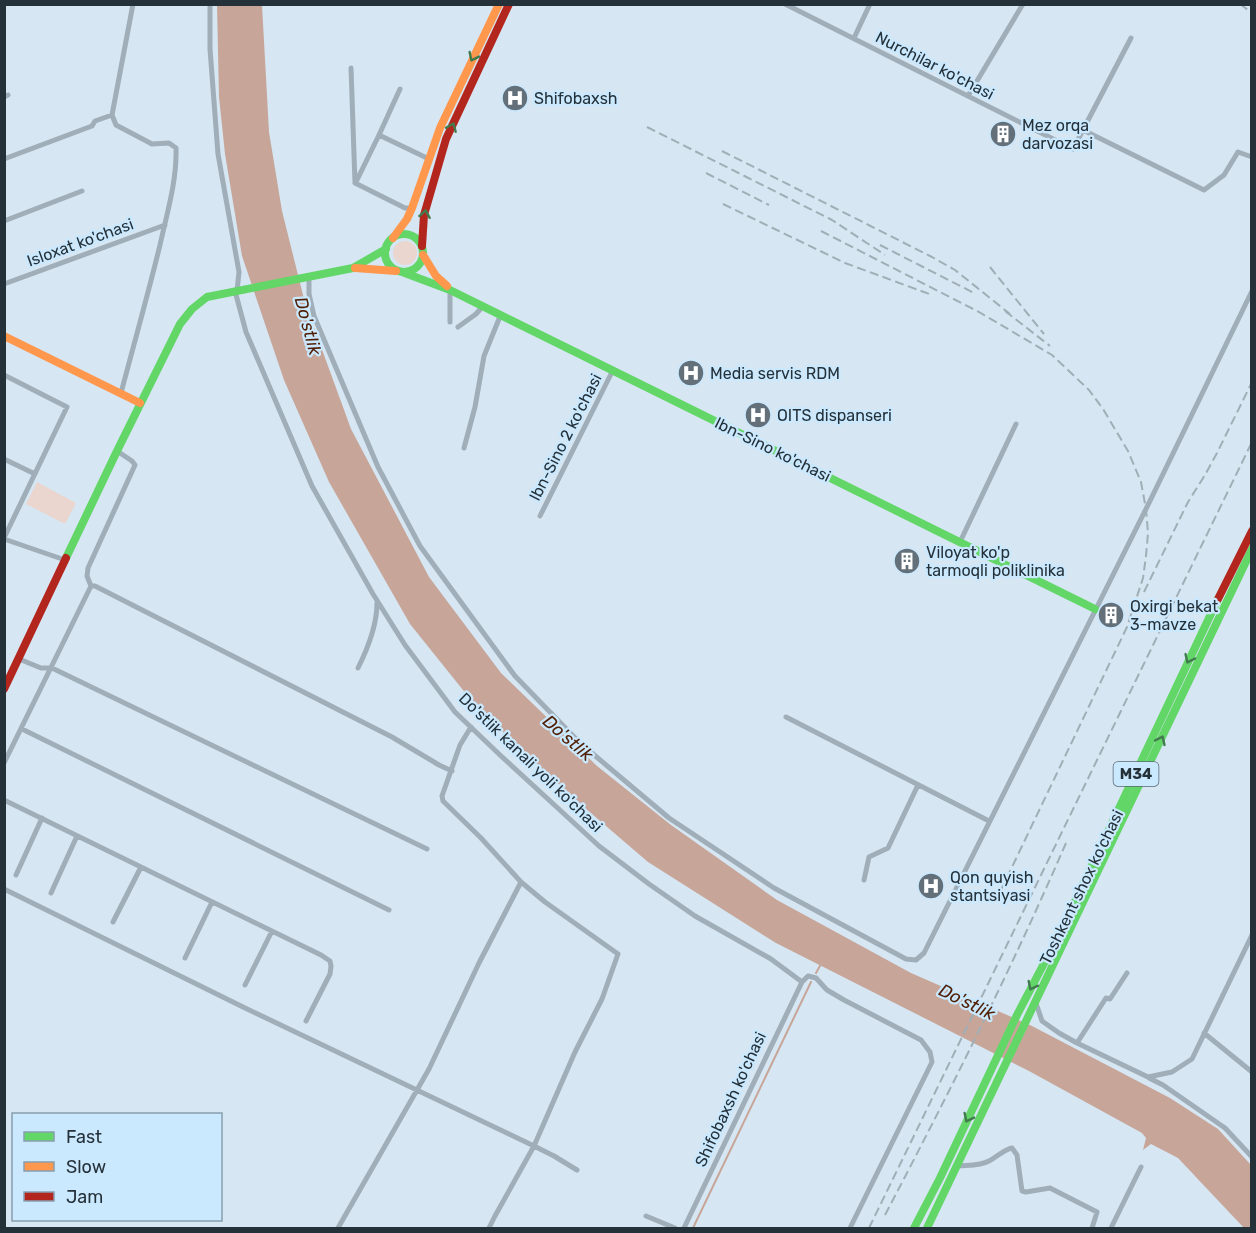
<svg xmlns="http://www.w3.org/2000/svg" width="1256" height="1233" viewBox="0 0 1256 1233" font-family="Rubik,sans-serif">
	<rect width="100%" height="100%" fill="#d6e6f2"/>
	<!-- green -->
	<path fill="#ead6cf" d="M393 253a12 12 0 1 1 24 0a12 12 0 1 1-24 0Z
		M37 482 76 503 65 524 26 504Z"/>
	<!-- water -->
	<path fill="#c7a699" d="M217 5H262L269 132 282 211 305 303 351 429 429 577 501 673 597 766 671 825 777 900 911 973 1030 1025 1170 1098 1218 1129 1251 1165V1228H1244L1178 1158 1151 1144 1143 1150 1146 1138 1142 1133 1029 1071 776 943 648 862 578 802 479 710 410 624 329 482 284 380 242 256 225 154 219 97Z"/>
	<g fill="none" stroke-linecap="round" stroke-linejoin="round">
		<!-- stream -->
		<path stroke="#c7a699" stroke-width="2" d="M816 973 821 964
			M693 1228 811 982"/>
		<!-- street -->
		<path stroke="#9faeb8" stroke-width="5" d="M210 4V49L218 154 239 272 237 291
			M785 4 1073 149 1131 38
			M854 38 870 4
			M351 68 355 183
			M968 96 1023 4
			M4 97 8 95
			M1083 130 1204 190 1224 175 1238 152 1252 157
			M379 135 400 89
			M4 159 92 126 95 121 112 115
			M356 182 379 135 429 159
			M355 183 405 208H412
			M4 221 82 191
			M309 278V294L314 316 378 467 420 546 515 676 580 743 669 818 774 888 906 959 916 960 924 953 1146 509 1252 291
			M4 284 165 225
			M235 291 246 332 312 486 373 594 405 645 455 712 500 755 599 846 649 884 695 916 771 959 802 982
			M450 322V290
			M458 327 476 314 483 306
			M4 375 67 407 4 538
			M121 393C134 344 148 294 160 245 167 213 177 181 176 148L169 143 152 144 116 125 112 115 133 4
			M464 448 475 407 484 356 501 314
			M4 459 35 474
			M540 516 613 370
			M4 539 65 560
			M960 542 1016 424
			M91 586H95L392 737 439 765 452 771
			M19 659 41 668H52L427 849
			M358 668C368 648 377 626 377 603
			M786 717 989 821
			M22 729 389 910
			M4 763 91 586 87 576 88 568 135 465 132 461 117 451
			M4 800 321 955 330 961 331 966 330 974 306 1021
			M16 875 42 818
			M864 880 869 857 888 848 918 785
			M4 889 243 1007 534 1146 575 1052 602 999 618 954 545 902 521 882 481 838 443 801 442 796 460 745 471 727
			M51 893 77 836
			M113 922 141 867
			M185 958 212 902
			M245 985 272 931
			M1036 1003 1042 1021 1059 1033 1077 1043 1148 1077 1172 1072 1192 1059 1252 935
			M1204 1033 1252 1072
			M1077 1043 1106 998 1110 999 1127 973
			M1149 1078 1163 1085 1225 1128 1252 1157
			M958 1166C968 1165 980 1166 989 1161 997 1157 1003 1150 1012 1148L1017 1155 1022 1191 1026 1192 1050 1188 1097 1212 1092 1228
			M646 1216 675 1228
			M338 1228 429 1069 479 963 521 882
			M489 1228 495 1216 534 1146 554 1156 577 1170
			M684 1228 802 982 808 976 816 978 827 990 844 1000 921 1040 930 1052 932 1062 850 1228
			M1111 1228 1141 1167"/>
		<!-- fast -->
		<path stroke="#63d668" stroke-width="8" d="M385 253a19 19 0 1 1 38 0a19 19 0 1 1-38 0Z
			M402 272 450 290 1095 609
			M66 558 117 451 180 324 192 309 207 297 353 268 386 249
			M914 1228 940 1178 1017 1015 1061 931 1218 599
			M927 1228 1252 549"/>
		<!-- slow -->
		<path stroke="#ff974d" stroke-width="8" d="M393 238 407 219 412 208 440 128 499 4
			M423 255 436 276 447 286
			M355 268 396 271
			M4 336 140 403"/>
		<!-- jam -->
		<path stroke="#b3261e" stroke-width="8" d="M422 246 424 215 446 139 509 4
			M1218 599 1252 531
			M4 689 66 558"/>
		<!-- rail -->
		<path stroke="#a0aeb6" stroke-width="2" stroke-dasharray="9 4.5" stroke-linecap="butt" d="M1240 4 1252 13
			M647 127 832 220 885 255
			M722 151 932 257 955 270 1010 314
			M706 173 769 205
			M723 204 845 263 932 295
			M821 231 979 312 1052 355 1089 390 1103 409 1128 451 1141 482 1146 509 1148 533 1146 556 1143 578 1127 627 1000 892
			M880 245 974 293
			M990 267 1044 334
			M1005 311 1050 346
			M1144 592 1188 502 1205 475 1217 453 1252 382
			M885 1215C949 1093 1011 970 1066 843
			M869 1228 1252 442"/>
	</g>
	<!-- one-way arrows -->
	<defs><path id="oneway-chevron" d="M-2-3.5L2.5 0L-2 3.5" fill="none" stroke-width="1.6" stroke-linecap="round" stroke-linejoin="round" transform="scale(1.5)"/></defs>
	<g stroke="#417b4e">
		<use href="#oneway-chevron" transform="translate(473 57) rotate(116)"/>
		<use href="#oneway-chevron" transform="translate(452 127) rotate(-67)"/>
		<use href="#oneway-chevron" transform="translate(425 214) rotate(-80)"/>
		<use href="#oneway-chevron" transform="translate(1189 659) rotate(115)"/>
		<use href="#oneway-chevron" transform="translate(1161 740) rotate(-65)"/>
		<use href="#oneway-chevron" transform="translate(1032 986) rotate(117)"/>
		<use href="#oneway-chevron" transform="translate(968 1118) rotate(116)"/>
	</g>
	<!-- icons -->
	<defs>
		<symbol id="hospital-disc" viewBox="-11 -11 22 22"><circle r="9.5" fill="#63707a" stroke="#cae8fe"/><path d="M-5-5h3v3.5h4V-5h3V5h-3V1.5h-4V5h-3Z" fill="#fff"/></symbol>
		<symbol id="building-disc" viewBox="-11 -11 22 22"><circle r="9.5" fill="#63707a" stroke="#cae8fe"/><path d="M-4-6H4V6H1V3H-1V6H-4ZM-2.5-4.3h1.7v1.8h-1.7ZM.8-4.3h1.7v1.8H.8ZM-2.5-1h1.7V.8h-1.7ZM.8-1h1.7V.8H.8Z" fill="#fff"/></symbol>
	</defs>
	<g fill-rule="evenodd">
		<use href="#hospital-disc" x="500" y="83" width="30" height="30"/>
		<use href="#building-disc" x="988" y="119" width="30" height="30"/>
		<use href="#hospital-disc" x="676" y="358" width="30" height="30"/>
		<use href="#hospital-disc" x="743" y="400" width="30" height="30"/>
		<use href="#building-disc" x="892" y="546" width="30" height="30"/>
		<use href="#building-disc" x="1096" y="600" width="30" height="30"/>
		<use href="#hospital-disc" x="916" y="871" width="30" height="30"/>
	</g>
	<g text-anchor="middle" stroke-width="4.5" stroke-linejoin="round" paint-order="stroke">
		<!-- shield labels -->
		<rect fill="#cae8fe" stroke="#566874" stroke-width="1.5" x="1113.5" y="762" width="45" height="24" rx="4.5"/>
		<g font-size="15" font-weight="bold" fill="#253139">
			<text x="1136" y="779">M34</text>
		</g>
		<!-- street labels -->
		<g font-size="16" fill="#253139" stroke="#cae8fe">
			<text transform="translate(935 65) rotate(27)" y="6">Nurchilar ko'chasi</text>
			<text transform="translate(80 242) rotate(-20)" y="6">Isloxat ko'chasi</text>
			<text transform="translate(565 437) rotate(-63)" y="6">Ibn-Sino 2 ko'chasi</text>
			<text transform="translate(773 449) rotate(26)" y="6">Ibn-Sino ko'chasi</text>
			<text transform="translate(531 762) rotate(44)" y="6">Do'stlik kanali yoli ko'chasi</text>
			<text transform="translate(1081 887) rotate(-64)" y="6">Toshkent shox ko'chasi</text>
			<text transform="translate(730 1099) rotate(-65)" y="6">Shifobaxsh ko'chasi</text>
		</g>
		<!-- poi labels -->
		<g font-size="16" fill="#253139" stroke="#cae8fe" text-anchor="start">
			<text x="534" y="104">Shifobaxsh</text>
			<text x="1022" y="131">Mez orqa<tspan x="1022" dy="18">darvozasi</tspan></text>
			<text x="710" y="379">Media servis RDM</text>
			<text x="777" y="421">OITS dispanseri</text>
			<text x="926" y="558">Viloyat ko'p<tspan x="926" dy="18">tarmoqli poliklinika</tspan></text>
			<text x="1130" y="612">Oxirgi bekat<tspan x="1130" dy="18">3-mavze</tspan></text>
			<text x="950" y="883">Qon quyish<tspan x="950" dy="18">stantsiyasi</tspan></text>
		</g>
		<!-- water labels -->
		<g font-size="18" font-style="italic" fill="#511e03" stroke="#cae8fe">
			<text transform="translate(308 326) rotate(75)" y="6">Do'stlik</text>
			<text transform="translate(568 738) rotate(41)" y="6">Do'stlik</text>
			<text transform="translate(967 1002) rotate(26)" y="6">Do'stlik</text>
		</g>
	</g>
	<!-- border -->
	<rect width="1256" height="1233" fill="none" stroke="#253139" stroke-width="12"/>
	<!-- legend -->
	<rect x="12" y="1113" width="210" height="108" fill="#cae8fe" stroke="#889faf" stroke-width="1.5"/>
	<rect x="24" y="1132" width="30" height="9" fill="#63d668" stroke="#889faf" stroke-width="1.5"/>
	<text x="66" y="1143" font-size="18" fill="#253139">Fast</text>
	<rect x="24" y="1162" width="30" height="9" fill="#ff974d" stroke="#889faf" stroke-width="1.5"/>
	<text x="66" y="1173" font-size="18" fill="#253139">Slow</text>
	<rect x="24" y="1192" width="30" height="9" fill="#b3261e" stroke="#889faf" stroke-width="1.5"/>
	<text x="66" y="1203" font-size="18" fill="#253139">Jam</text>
</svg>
